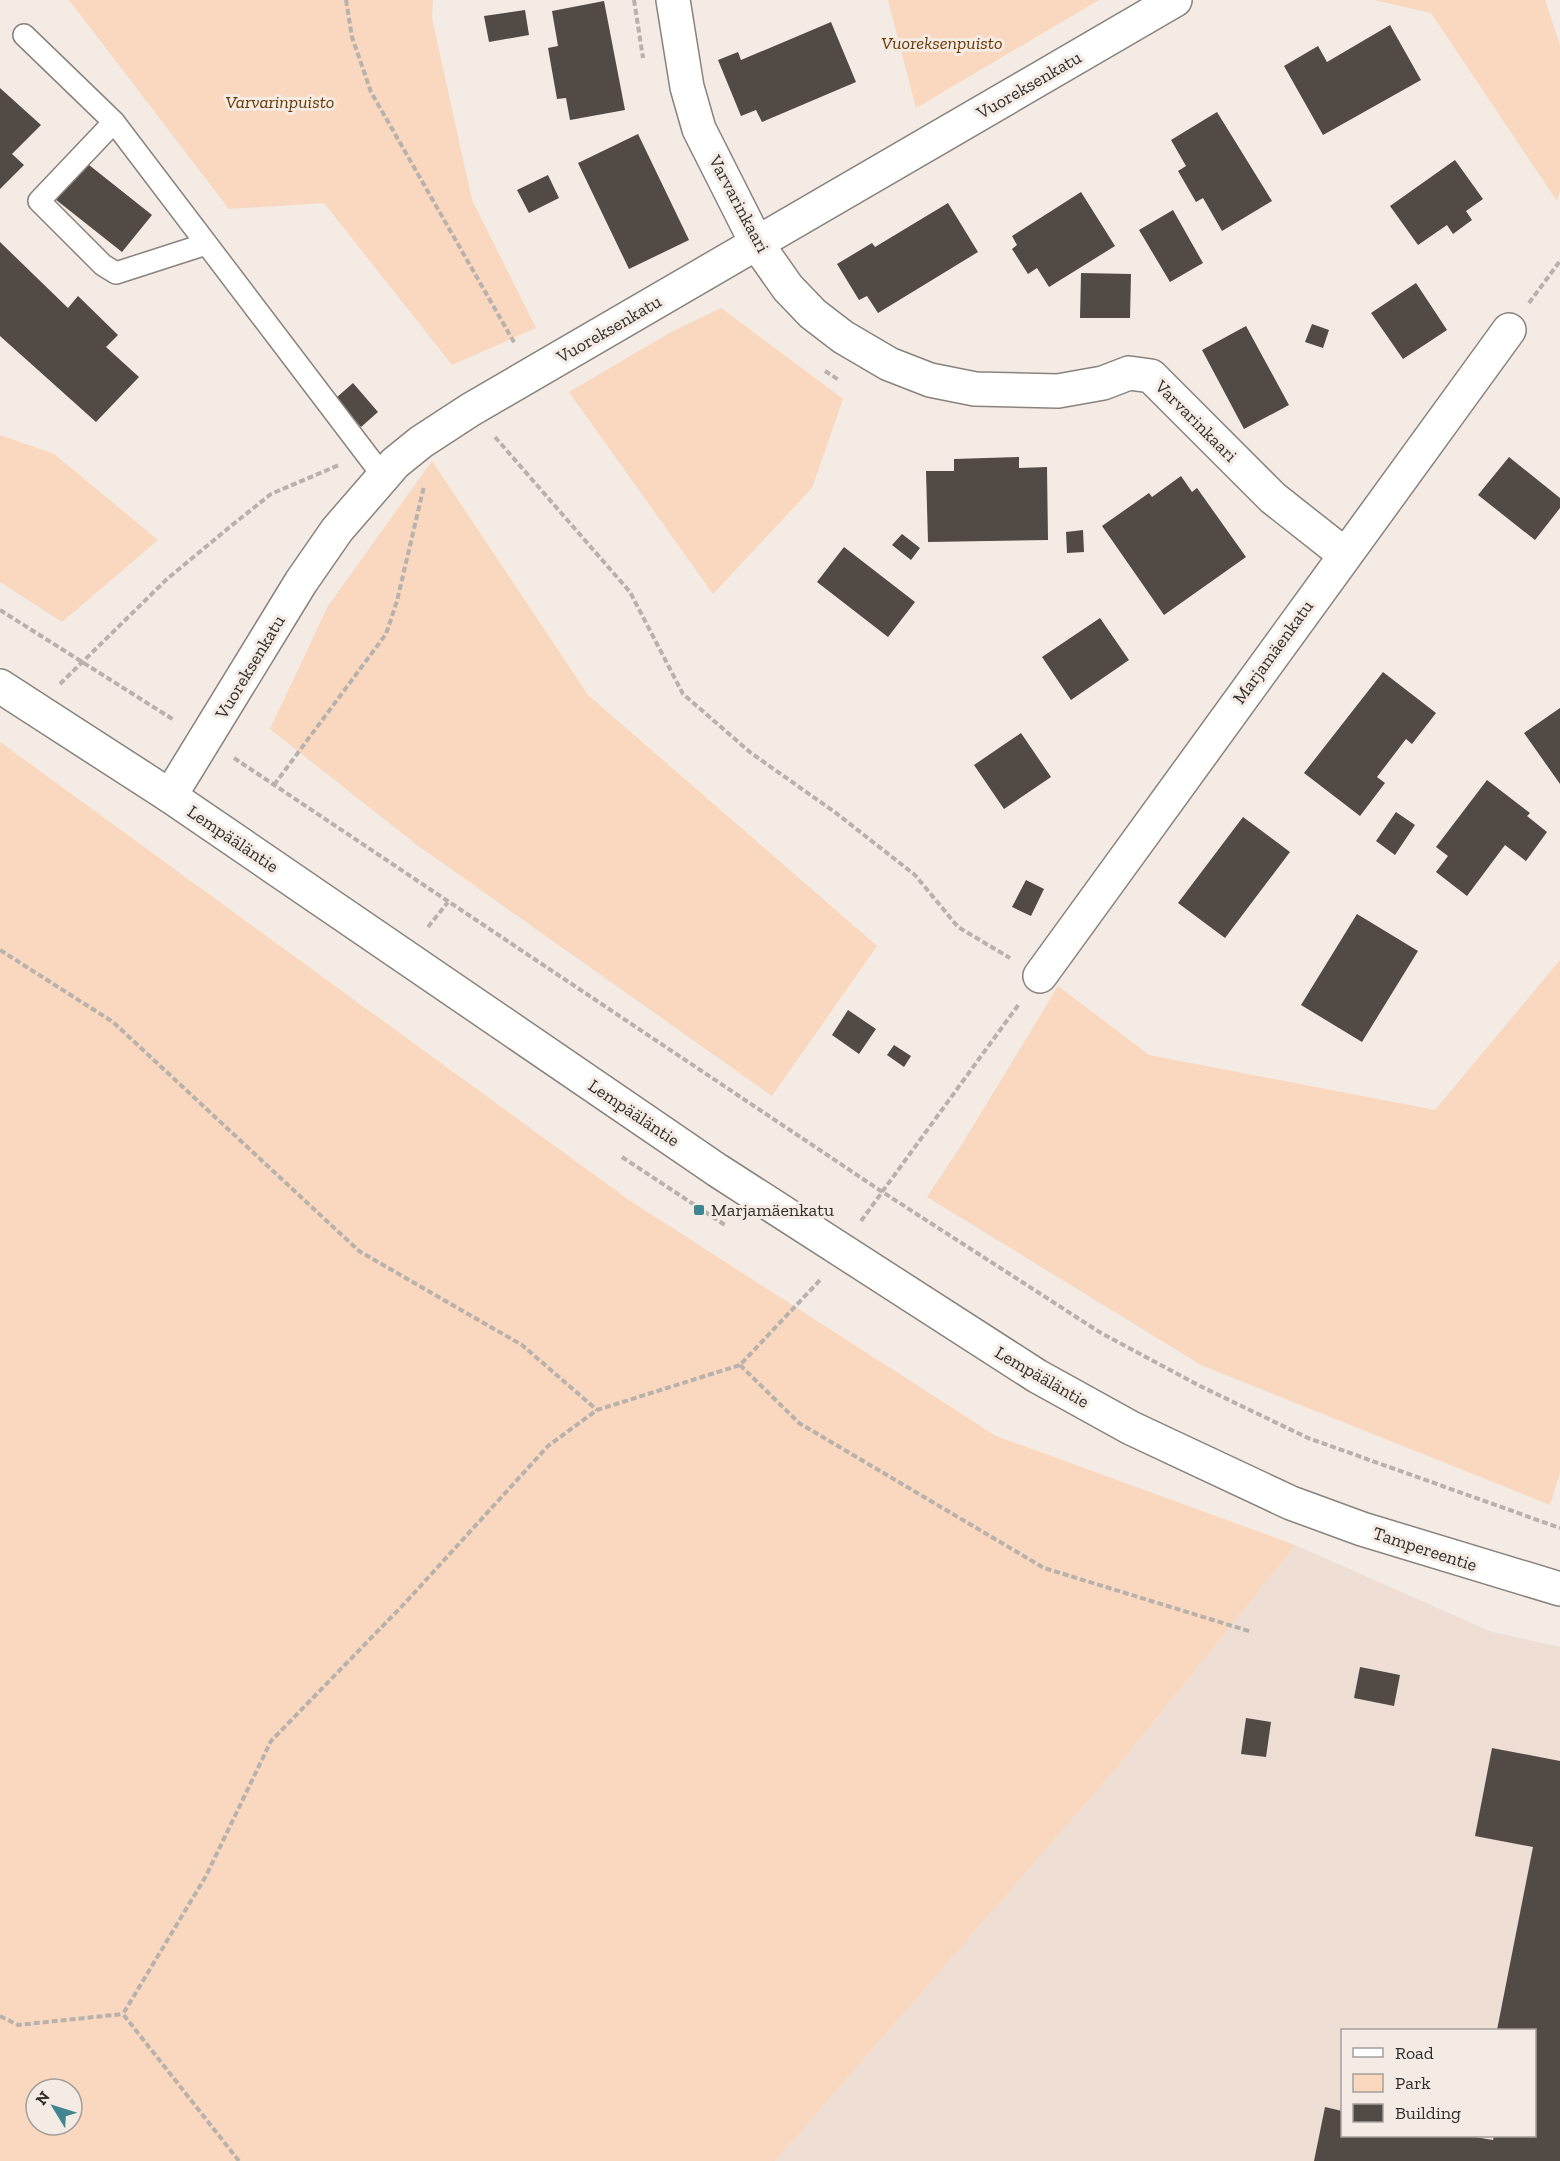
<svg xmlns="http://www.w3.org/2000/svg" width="1560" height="2161" viewBox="0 0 1560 2161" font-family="'Zilla Slab',serif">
	<rect width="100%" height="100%" fill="#f3ebe4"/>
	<!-- built -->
	<path fill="#eeded4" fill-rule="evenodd" d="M1295 1545 1492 1632 1560 1647V2161H775L1116 1768ZM1342 2030H1534V2136H1342Z"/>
	<!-- green -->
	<path fill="#f9d8bf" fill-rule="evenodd" d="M69 0H433L432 18 472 200 536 328 452 365 324 203 229 209Z
		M888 0H1099L916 108Z
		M1374 0H1545L1560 45V191L1557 201 1431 13Z
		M721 308 843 399 812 488 713 594 569 392 671 332Z
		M0 435 54 454 158 540 62 622 0 582Z
		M432 461 588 695 877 946 772 1096 417 845 270 729 328 606Z
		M0 742 629 1200 996 1436 1295 1545 1116 1768 775 2161H0ZM36 2089H72V2125H36Z
		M1560 960V1473L1550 1505 1201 1365 927 1197 964 1141 1058 986 1149 1055 1435 1110Z"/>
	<!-- building -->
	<path fill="#514a45" d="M604 1 625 110 570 120 566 98 557 99 548 48 558 46 552 11Z
		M525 10 529 35 489 42 484 16Z
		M831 22 856 82 762 122 756 110 741 116 718 60 738 52 741 60Z
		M1390 25 1421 80 1323 135 1284 66 1318 46 1327 62Z
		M0 88 41 125 12 154 24 165 0 189Z
		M1217 112 1272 201 1222 231 1203 198 1196 202 1178 171 1186 166 1171 140Z
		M638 134 689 240 629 269 578 163Z
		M1455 160 1483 199 1466 211 1472 220 1453 234 1447 225 1418 245 1390 206Z
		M84 161 152 215 122 252 55 199Z
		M548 175 559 198 529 213 517 190Z
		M1081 192 1115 246 1049 287 1037 268 1028 274 1012 249 1017 245 1012 236Z
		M948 203 978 252 878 313 867 296 859 300 837 264 872 243 875 247Z
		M1173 210 1203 263 1170 282 1139 230Z
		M0 242 68 308 78 296 118 335 106 347 139 377 96 422 0 336Z
		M1081 273 1131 274 1130 318H1080Z
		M1416 283 1447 330 1403 359 1371 313Z
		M1312 324 1329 330 1323 348 1305 342Z
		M1246 326 1289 405 1244 429 1202 350Z
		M353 383 378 412 361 427 336 398Z
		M1019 457V468L1047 467 1048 540 928 542 926 471H954V459Z
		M1509 457 1560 498V508L1535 540 1478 495Z
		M1181 476 1192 492 1197 488 1246 557 1164 615 1102 526 1149 493 1152 497Z
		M1083 530 1084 552 1067 553 1066 532Z
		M902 534 920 548 911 560 892 545Z
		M844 547 915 602 888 637 817 582Z
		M1100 618 1129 660 1071 700 1042 657Z
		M1383 672 1436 713 1412 744 1406 739 1377 777 1385 783 1360 816 1304 773Z
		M1560 708V784L1524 733Z
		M1021 733 1051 777 1004 809 974 765Z
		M1487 780 1530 813 1527 816 1547 832 1526 861 1505 845 1467 896 1436 872 1448 856 1436 847Z
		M1396 812 1415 825 1395 855 1376 841Z
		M1243 817 1290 852 1225 938 1178 903Z
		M1026 880 1044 889 1031 916 1012 907Z
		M1357 914 1418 951 1362 1042 1301 1005Z
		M848 1010 876 1029 859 1054 832 1035Z
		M894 1045 911 1056 904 1067 887 1055Z
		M1360 1667 1400 1675 1394 1706 1354 1698Z
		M1246 1718 1271 1722 1266 1757 1241 1754Z
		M1492 1748 1560 1761V2161H1314L1325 2107 1342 2111V2136H1469L1493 2140 1494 2136H1534V2030H1497L1533 1847 1475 1836Z"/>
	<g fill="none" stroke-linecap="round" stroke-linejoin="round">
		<defs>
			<path id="lane" d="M24 35 114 122 383 476
				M114 122 39 201 103 265 116 273 206 244"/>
			<path id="street" d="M673 0 687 87 699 129 757 244 788 288 813 314 843 337 889 364 930 380 975 389 1058 391 1103 383 1129 373 1151 376 1273 498 1344 554
				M170 796 301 582 337 530 395 463 421 442 470 410 1175 0
				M1040 976 1509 330"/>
			<path id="secondary" d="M0 686 170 796 717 1170 1037 1376 1131 1428 1291 1503 1362 1529 1560 1589"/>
		</defs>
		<!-- lane casing -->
		<use href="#lane" stroke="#8a827d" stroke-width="24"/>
		<!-- street casing -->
		<use href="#street" stroke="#8a827d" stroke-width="36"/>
		<!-- secondary casing -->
		<use href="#secondary" stroke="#8a827d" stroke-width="36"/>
		<!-- path -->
		<path stroke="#b8b1ac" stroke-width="4" stroke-dasharray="6 3" stroke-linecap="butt" d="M346 0 352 37 371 92 515 344
			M634 0 643 58
			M1529 303 1560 261
			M825 371 839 380
			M495 437 630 592 683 694 751 753 836 813 915 875 958 927 1010 958
			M0 610 174 720
			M60 684 167 579 231 526 271 494 339 465
			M234 758 881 1191 1101 1333 1200 1386 1308 1438 1560 1528
			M274 785 386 634 397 601 424 486
			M428 927 448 902
			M0 950 113 1022 359 1251 522 1345 597 1410
			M622 1157 725 1225
			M861 1221 1019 1004
			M740 1365 799 1423 1044 1568 1252 1632
			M0 2016 18 2025 123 2014
			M239 2161 123 2014 206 1876 271 1741 405 1603 548 1446 597 1410 740 1365 821 1279"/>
		<!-- lane -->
		<use href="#lane" stroke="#fff" stroke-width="21"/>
		<!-- street -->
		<use href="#street" stroke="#fff" stroke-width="33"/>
		<!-- secondary -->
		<use href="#secondary" stroke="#fff" stroke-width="33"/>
	</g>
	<!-- markers -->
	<rect fill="#408690" stroke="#f3ebe4" stroke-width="2" x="693" y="1204" width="12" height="12" rx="3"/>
	<g text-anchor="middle" stroke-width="6" stroke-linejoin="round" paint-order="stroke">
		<!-- park labels -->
		<g font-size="18" font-style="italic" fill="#693600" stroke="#f3ebe4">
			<text x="942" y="49">Vuoreksenpuisto</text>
			<text x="280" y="108">Varvarinpuisto</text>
		</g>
		<!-- street labels -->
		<g font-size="18" fill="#312e2c" stroke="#f3ebe4">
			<text transform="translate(1029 85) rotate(-30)" y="6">Vuoreksenkatu</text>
			<text transform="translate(739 204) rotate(62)" y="6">Varvarinkaari</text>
			<text transform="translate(609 329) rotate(-30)" y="6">Vuoreksenkatu</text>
			<text transform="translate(1196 421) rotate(45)" y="6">Varvarinkaari</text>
			<text transform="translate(1273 652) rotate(-54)" y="6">Marjamäenkatu</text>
			<text transform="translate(250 667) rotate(-59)" y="6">Vuoreksenkatu</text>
			<text transform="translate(233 839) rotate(34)" y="6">Lempääläntie</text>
			<text transform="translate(634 1113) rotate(34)" y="6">Lempääläntie</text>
			<text transform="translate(1042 1377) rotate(30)" y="6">Lempääläntie</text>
			<text transform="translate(1425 1549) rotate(18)" y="6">Tampereentie</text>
		</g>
		<!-- poi labels -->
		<g font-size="18" fill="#312e2c" stroke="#f3ebe4" text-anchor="start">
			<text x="711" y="1216">Marjamäenkatu</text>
		</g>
	</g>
	<!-- legend -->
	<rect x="1341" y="2029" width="195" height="108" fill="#f3ebe4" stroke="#a59f9a" stroke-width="1.5"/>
	<rect x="1353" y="2048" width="30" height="9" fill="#ffffff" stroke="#a59f9a" stroke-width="1.5"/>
	<text x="1395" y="2059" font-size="18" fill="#312e2c">Road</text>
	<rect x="1353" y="2074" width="30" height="18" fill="#f9d8bf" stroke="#a59f9a" stroke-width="1.5"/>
	<text x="1395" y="2089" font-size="18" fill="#312e2c">Park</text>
	<rect x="1353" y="2104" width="30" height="18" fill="#514a45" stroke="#a59f9a" stroke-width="1.5"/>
	<text x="1395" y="2119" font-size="18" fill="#312e2c">Building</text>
	<!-- north arrow -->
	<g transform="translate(54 2107) rotate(308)"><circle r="28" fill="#f3ebe4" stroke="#a59f9a" stroke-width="1.5"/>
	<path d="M0-4.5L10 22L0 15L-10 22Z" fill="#408690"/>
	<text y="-9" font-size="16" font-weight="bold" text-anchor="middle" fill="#312e2c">N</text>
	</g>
</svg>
